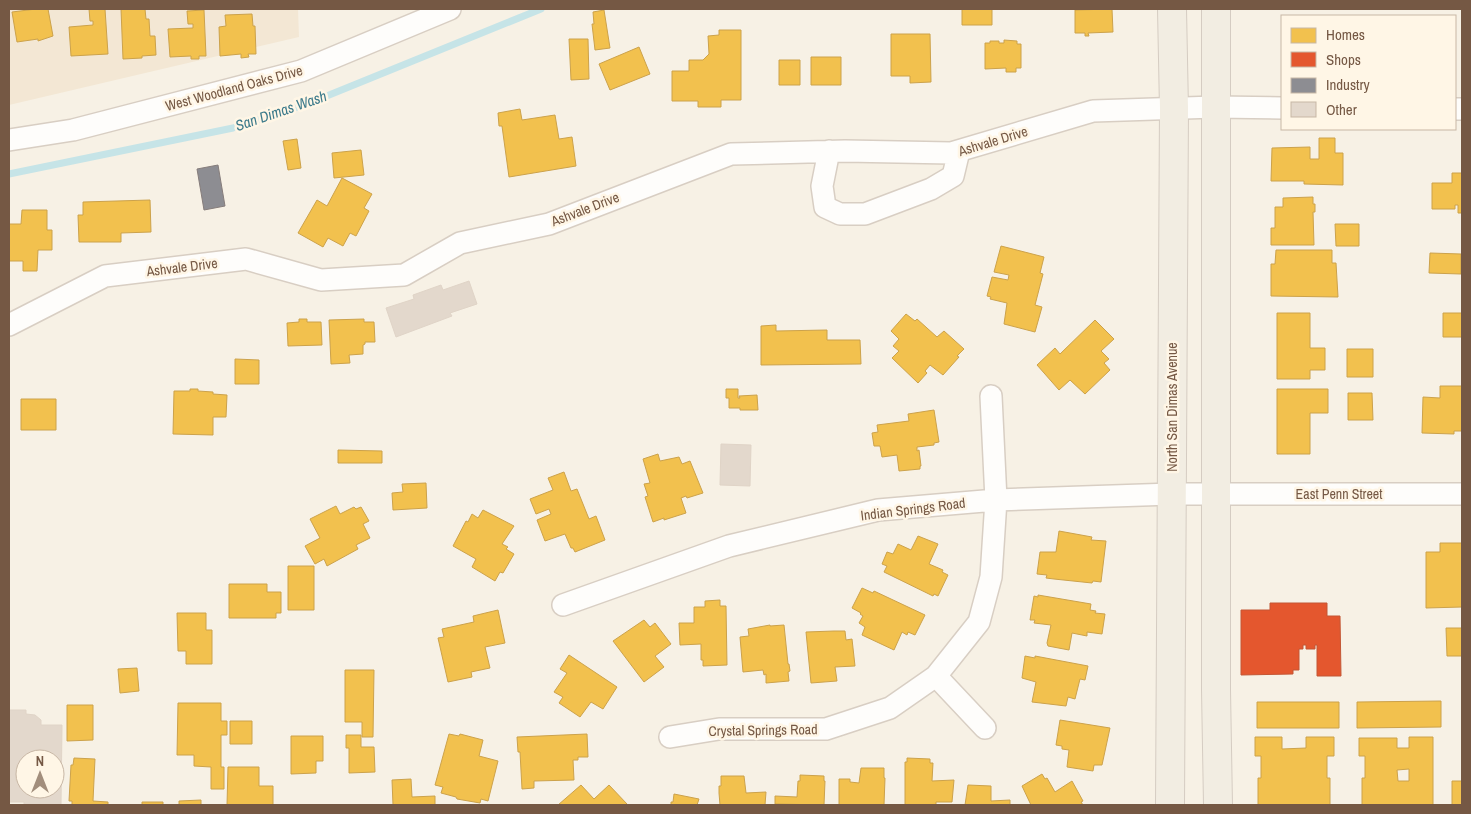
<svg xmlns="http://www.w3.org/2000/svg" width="1471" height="814" viewBox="0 0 1471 814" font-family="'Archivo Narrow',sans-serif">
	<rect width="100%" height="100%" fill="#f7f1e5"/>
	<!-- residential -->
	<path fill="#f3e7d4" d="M9 9H298L299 37 9 105Z"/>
	<!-- homes -->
	<path fill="#f2c14e" stroke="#cca24b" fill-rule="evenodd" d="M36 9H48L53 36 38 41V39L17 42 12 12Z
		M89 9H105L108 54 71 56 69 27 93 25V21H90Z
		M121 9H145L146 19H149L150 36H155L156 55 142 56V58L123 59Z
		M962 9H992V25H962Z
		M1112 9 1113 32 1088 33 1089 36H1085V33H1075V10Z
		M204 10 206 56H199V59H191V56L170 57 168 29 193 28V24H188L187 11Z
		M604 10 610 48 595 50 592 24H594L593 12Z
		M252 14 253 26H255L256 54H248L249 57 241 58V54L220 56 219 27 226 26 225 15Z
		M719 30H741V100H721V107H698V101H672V71H689V60H703L709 54 708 36 719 35Z
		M891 34H930L931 82 910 83V76H891Z
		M569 39H588L589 79 571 80Z
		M1004 40 1017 41V44H1021V68H1016V72H1006V68L985 69V43H990V41H999V43H1004Z
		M639 47 650 74 610 90 599 64Z
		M811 57H841V85H811Z
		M779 60H800V85H779Z
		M520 109 522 120 555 115 559 139 572 137 576 166 509 177 502 126H499L498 113Z
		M1319 138H1335V153H1343V185L1304 184V181H1271L1272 148 1310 147V159H1319Z
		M297 139 301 168 288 170 283 141Z
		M361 150 364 175 334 178 332 153Z
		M1452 173H1462V213H1458V205H1455V209H1432V183H1452Z
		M342 178 372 194 364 208 369 211 356 236 350 233 343 246 328 238 323 247 298 233 317 200 327 206Z
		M1313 197V204H1315V212H1313L1314 245H1271V228H1275V207H1283V198Z
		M150 200 151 232 121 233V242H79L78 215H83V202Z
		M22 210H47V230H52V250H38L37 271H23V261H9V224H21Z
		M1335 224H1359V246H1336Z
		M1001 246 1044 257 1040 273 1043 274 1035 305 1042 307 1035 332 1004 324 1007 303 990 299 991 297 987 296 992 277 1008 280 1009 275 994 272Z
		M1276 250H1332V263H1336L1338 297 1271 296V264H1275Z
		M1430 253 1461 254V274L1429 273Z
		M1277 313H1310V348H1325V370H1310V379H1277Z
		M1443 313H1462V337H1443Z
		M906 314 915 321 917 319 937 337 944 331 964 349 957 356 959 357 943 375 930 365 925 371 927 373 918 383 892 358 899 351 893 346 899 339 891 331Z
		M299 319H307V322H321L322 345 288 346 287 323 299 322Z
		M364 319V322H374L375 342H365V344L363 345V354L349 355 350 363 331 364 329 320Z
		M1095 320 1114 339 1101 351 1109 359 1104 363 1110 370 1085 394 1070 380 1059 390 1037 365 1055 348 1060 354Z
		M776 325V331L827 330V340H860L861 364 761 365V326Z
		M1347 349H1373V377H1347Z
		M235 359 259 360V384H235Z
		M1440 386H1462V431H1454V434L1422 433 1423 397 1440 398Z
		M190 389H198V391L213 392V394L227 395 226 417H213V435L173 434 174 391H190Z
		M726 389H738V398H740L739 396 757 395 758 410H740V408H729V398H726Z
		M1277 389H1328V413H1310V454H1277Z
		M1348 393H1372L1373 420H1348Z
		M21 399H56V430H21Z
		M934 410 939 442 934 443V445L917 447V451L919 450 921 466H920V469L899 471 897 455 882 457 880 446H874L872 433 878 432 877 425 909 421 908 414Z
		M338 450 382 451V463H338Z
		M658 454 660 461 679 457 682 464 690 461 703 493 687 498 686 496 681 498 686 513 664 520V518L653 522 645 497 648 496 644 484 650 483 643 459Z
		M564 472 571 491 577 489 589 519 596 516 605 540 575 552 573 548H571L565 534 545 541 537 520 551 514 549 509 536 514 530 499 553 490 548 478Z
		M426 483 427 508 393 510 392 493 403 492 402 484Z
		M336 506 340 514 354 507 356 509 361 507 369 521 363 524 370 538 356 545 358 549 327 566 324 559 315 564 305 546 320 538 310 519Z
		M483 510 514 526 502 544 508 547 506 549 514 554 503 573 500 572 495 581 472 567 476 559 453 546 466 521 468 522 472 514 478 518Z
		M1059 531 1092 537 1091 540 1106 541 1101 582 1093 581 1092 583 1054 579 1046 578 1047 575 1037 574 1040 552H1056Z
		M918 536 938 544 929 564 943 570 942 572 948 575 938 596 934 594 933 596 884 572 887 566 882 564 887 552 893 554 898 544 911 550Z
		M1440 543H1462V607L1426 608V552H1440Z
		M288 566H314V610H288Z
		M229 584H267V592H281V613H276V618H229Z
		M862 588 873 593 874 591 925 615 915 635 908 632 907 635 902 632 894 650 862 635 865 627 859 623 863 616 860 614 861 613 852 608Z
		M1038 595 1091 604 1090 610 1096 611 1095 613 1105 614 1102 634 1087 632V636L1072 633 1069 650 1048 646 1047 643 1051 625 1034 623 1035 620H1030L1034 596 1038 597Z
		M720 600V606H726L727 665 703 666V660H701V644L680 645 679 623H694V607H705V601Z
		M498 610 505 643 485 647 490 668 471 672 472 677 448 682 438 638 444 637 442 629 474 622 473 616Z
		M177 613H206V630H212V664H186V651H178Z
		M644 620 650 627 655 623 671 644 655 656 664 667 644 682 613 641Z
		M770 625V626L784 625 788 664H789L790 671 788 672 789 681 766 683V674L764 675 763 670 743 672 740 637 749 636 748 629Z
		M1446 628H1462V656H1447Z
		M834 631H845L846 640 852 639 855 666 835 667 837 681 811 683 806 632Z
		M569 655 617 687 603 709 591 702 580 717 559 703 563 697 554 692 567 673 560 669Z
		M1025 656 1035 658V656L1088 666 1085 680 1080 679 1075 699 1068 697 1066 706 1032 702 1036 682 1022 678Z
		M137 668 139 691 120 693 118 669Z
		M345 670H374L373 737H362V722H345Z
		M1441 701V727L1357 728V702Z
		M1257 702H1339V728H1257Z
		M178 703H221V721H227V735H221V767H224V789H211V767L194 766V755H177Z
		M67 705H93V740L67 741Z
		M1060 720 1110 728 1102 765H1094L1093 771 1067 767 1069 750 1062 749V746L1056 745Z
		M230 721H252V744H230Z
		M449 734 459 736 460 734 483 740 479 756 498 761 488 801 481 799 480 803 457 799 456 797 441 793 443 787 435 785Z
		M587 734 588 757H578V760H573L574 780 534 781V788L522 789 520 752H518L517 737Z
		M346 735H361V747H374L375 772 349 773V748H346Z
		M291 736H323V761H316V773L291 774Z
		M1255 737H1282V749L1306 748V737H1334V756H1327V778H1330V805H1258V778H1261V756H1255Z
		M1409 737H1433V805H1362V778H1365V756H1359V738H1397V748H1409ZM1409 769V781H1398L1397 770Z
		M74 758 95 759 93 801 108 802V805H72V801H69L71 765H73Z
		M907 758 930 759V763H933L932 781 954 780 952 802H936V805H905V762H907Z
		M228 767H259V786H273V805H227Z
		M861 768H884V778H885L884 805H839V779H850V782L859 783Z
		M1042 774 1045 779 1047 778 1055 792 1072 781 1083 801 1081 802 1083 805H1031L1022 786Z
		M800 775 824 776V781H825L824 805 775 804V796L797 797 798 781H800Z
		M721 776H744L746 793 766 792 765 805H720L719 793V786H721Z
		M411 779 412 797 435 796V805H393L392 780Z
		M1452 781H1462V805H1452Z
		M581 785 594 799 609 785 627 804 625 805H558Z
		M968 785 991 786V801L1010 800V805H965Z
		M674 794 699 799 697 805H671V802H673Z
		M201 800V805H179V801Z
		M142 802H163V805H142Z"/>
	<!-- shops -->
	<path fill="#e4572e" stroke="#c35735" d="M1270 603H1327V616H1340L1341 676H1317V645H1315V649H1306V645H1303V649H1299V670H1293V674L1241 675V610H1270Z"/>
	<!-- industry -->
	<path fill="#8d8d92" stroke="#867d7b" d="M218 165 225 206 204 210 197 169Z"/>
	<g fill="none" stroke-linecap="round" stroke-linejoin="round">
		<!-- stream -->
		<path stroke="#c6e4e7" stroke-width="7" d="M9 174 233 128 307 104 541 9"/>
	</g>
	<!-- building -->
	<path fill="#e3d8cc" stroke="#e0d4c7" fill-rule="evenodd" d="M469 281 477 304 450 313 452 316 396 337 386 308 414 299 413 295 441 285 443 290Z
		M721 444 751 445 750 486 720 485Z
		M9 710H26V714L35 715 41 720V725H62L61 805H24V802H9ZM25 759H55V789H25V781H16L17 764H25Z"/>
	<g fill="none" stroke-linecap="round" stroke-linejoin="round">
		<defs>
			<path id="street" d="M1455 109H1462
				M9 140 73 130 301 71 450 9
				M829 151 822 186 825 207 840 214H865L931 189 953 176 959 151
				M9 325 105 276 246 259 321 280 404 275 460 243 549 224 731 154 845 151 951 153 1093 111 1215 107 1282 108
				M563 605 729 546 878 510 996 500 1172 494H1462
				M936 676 985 728
				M670 737 719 729H826L890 708 936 676 979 622 991 577 996 500 991 396"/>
			<path id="primary" d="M1216 9V690L1218 805
				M1170 805 1174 109 1172 9"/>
		</defs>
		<!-- street casing -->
		<use href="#street" stroke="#d8cec3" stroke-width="24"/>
		<!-- primary casing -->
		<use href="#primary" stroke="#d5ccc2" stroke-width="30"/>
		<!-- street -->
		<use href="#street" stroke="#fefdfb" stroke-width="21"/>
		<!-- primary -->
		<use href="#primary" stroke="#f2ede2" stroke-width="28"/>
	</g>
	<g text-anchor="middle" stroke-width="5" stroke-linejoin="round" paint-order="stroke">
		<!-- street labels -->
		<g font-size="14" fill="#755844" stroke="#fff6e6">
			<text transform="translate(234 88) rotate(-15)" y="5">West Woodland Oaks Drive</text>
			<text transform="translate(993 141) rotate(-17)" y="5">Ashvale Drive</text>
			<text transform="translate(585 209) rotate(-21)" y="5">Ashvale Drive</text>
			<text transform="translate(182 267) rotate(-7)" y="5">Ashvale Drive</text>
			<text transform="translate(1172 407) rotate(-90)" y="5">North San Dimas Avenue</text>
			<text x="1339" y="499">East Penn Street</text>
			<text transform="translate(913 509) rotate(-7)" y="5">Indian Springs Road</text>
			<text transform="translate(763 730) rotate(-1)" y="5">Crystal Springs Road</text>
		</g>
		<!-- water labels -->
		<g font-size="15" font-style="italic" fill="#3c7a8b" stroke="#fff6e6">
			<text transform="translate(281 111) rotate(-19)" y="5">San Dimas Wash</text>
		</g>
	</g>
	<!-- border -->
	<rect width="1471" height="814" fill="none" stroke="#755844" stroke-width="20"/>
	<!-- legend -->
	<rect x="1281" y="15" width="175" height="115" fill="#fff6e6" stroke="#c8b7a5"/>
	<rect x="1291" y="28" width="25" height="15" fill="#f2c14e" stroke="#c8b7a5"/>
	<text x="1326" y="40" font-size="15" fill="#755844">Homes</text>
	<rect x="1291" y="52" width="25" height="15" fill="#e4572e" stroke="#c8b7a5"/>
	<text x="1326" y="65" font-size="15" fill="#755844">Shops</text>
	<rect x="1291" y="78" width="25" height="15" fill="#8d8d92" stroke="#c8b7a5"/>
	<text x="1326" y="90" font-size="15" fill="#755844">Industry</text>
	<rect x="1291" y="102" width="25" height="15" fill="#e3d8cc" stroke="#c8b7a5"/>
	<text x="1326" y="115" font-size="15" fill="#755844">Other</text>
	<!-- north arrow -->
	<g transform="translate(40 774)"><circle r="24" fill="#fff6e6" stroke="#c8b7a5"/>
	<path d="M0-4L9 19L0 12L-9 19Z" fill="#a28e7c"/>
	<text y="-8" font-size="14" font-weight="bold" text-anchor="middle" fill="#755844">N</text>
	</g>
</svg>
